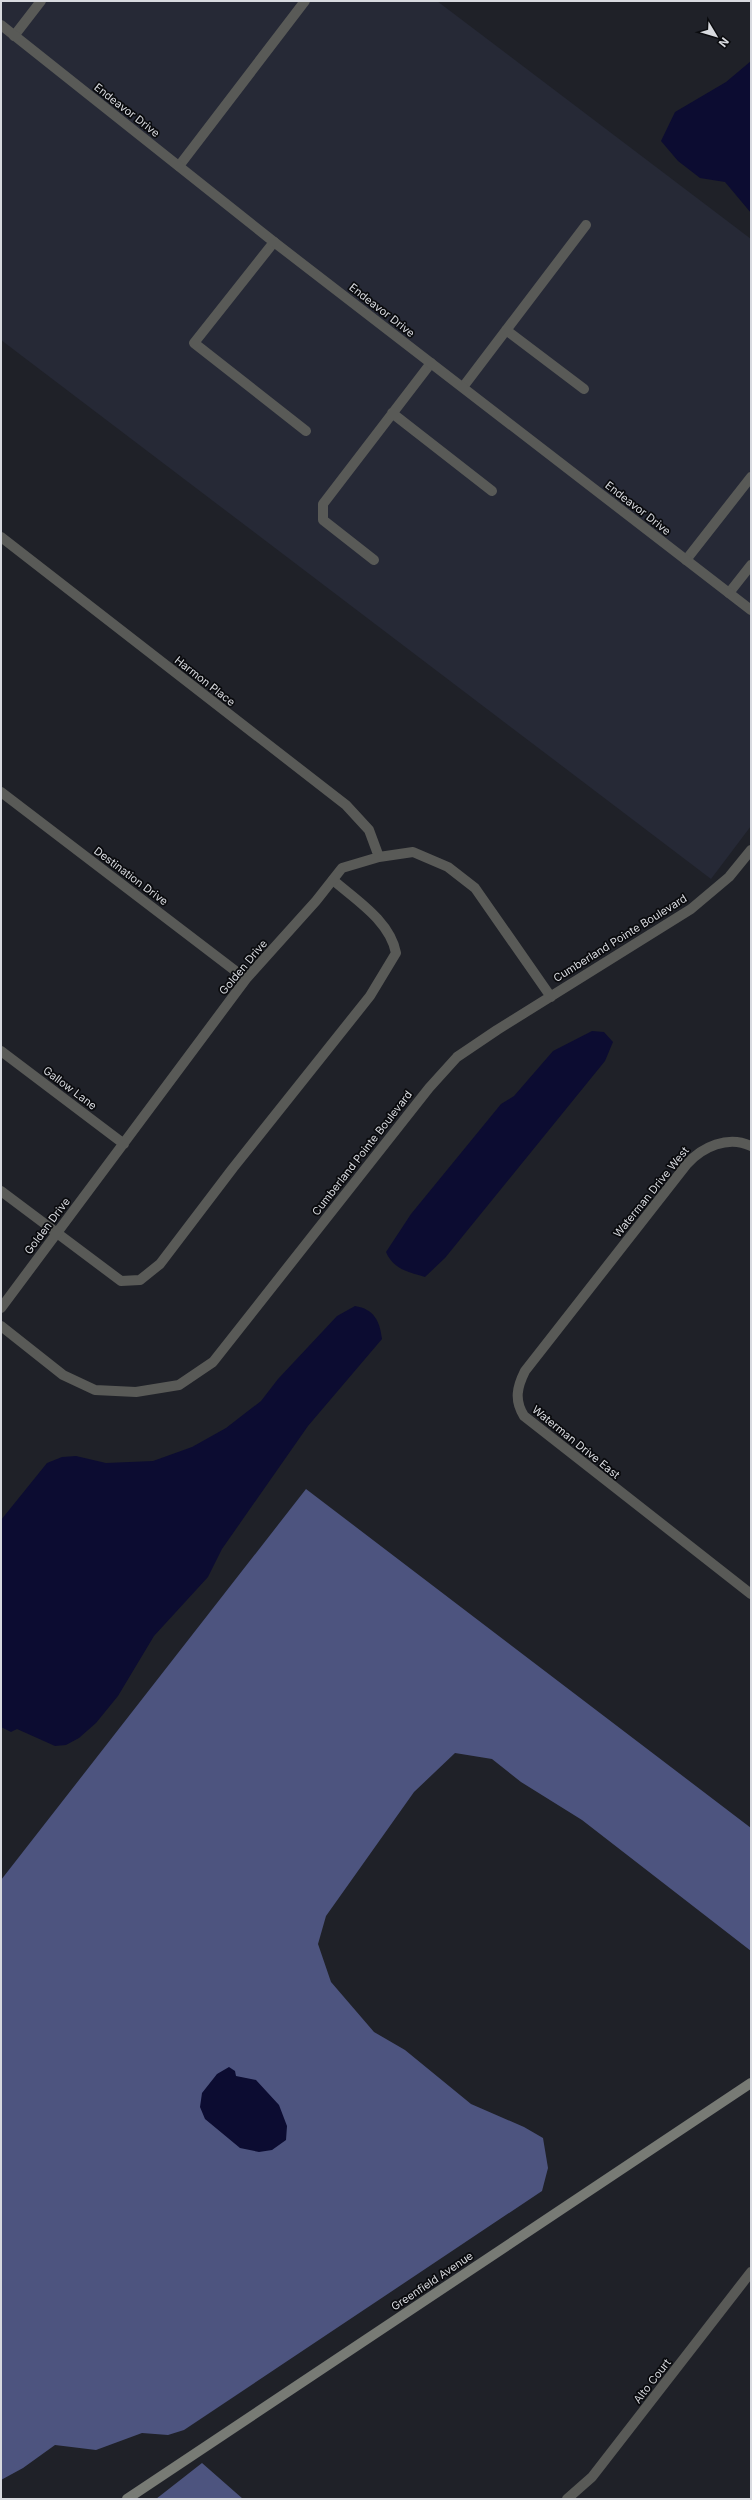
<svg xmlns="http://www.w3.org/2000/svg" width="752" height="2500" viewBox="0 0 752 2500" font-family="Inter,sans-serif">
	<rect width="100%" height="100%" fill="#1f2128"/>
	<!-- built -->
	<path fill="#262936" d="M1 1H437L751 239V826L711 879 1 340Z"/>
	<!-- forest -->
	<path fill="#4d547f" d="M306 1489 751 1828V1951L582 1820 521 1782 492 1759 455 1753 414 1792 326 1916 318 1944 331 1982 374 2032 405 2050 471 2104 524 2127 543 2138 548 2168 542 2191 184 2430 168 2435 142 2433 96 2450 55 2445 23 2468 1 2480V1880Z
		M202 2463 243 2499H156Z"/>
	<!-- water -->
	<path fill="#0c0c31" d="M751 61V213L725 182 700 178 678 161 661 141 675 112 726 82Z
		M592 1031 604 1032 613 1042 605 1061 445 1258 425 1277C408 1272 393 1269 386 1252L411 1214 501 1104 514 1096 553 1051Z
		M355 1306C374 1309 380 1321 382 1339L308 1426 222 1549 208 1577 154 1636 118 1696 96 1723 79 1738 66 1745 55 1746 17 1729 11 1732 1 1727V1520L47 1463 62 1457 76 1456 106 1463 153 1461 192 1447 226 1428 261 1401 278 1379 337 1316Z
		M229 2067 235 2071 236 2076 256 2080 279 2105 287 2126 286 2140 272 2150 259 2152 240 2148 205 2119 200 2107 202 2093 217 2074Z"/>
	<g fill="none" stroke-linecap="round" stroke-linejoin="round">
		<!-- lane -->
		<path stroke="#595a57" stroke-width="10" d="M14 36 41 1
			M179 166 305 1
			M274 242 194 343 306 431
			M506 330 584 389
			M463 387 586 225
			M392 413 492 491
			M374 560 323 520V504L431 363
			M686 560 751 477
			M729 593 751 565
			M1 1191 121 1281 140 1280 160 1264 233 1168 370 996 396 953C390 921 356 900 333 880"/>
		<!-- street -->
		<path stroke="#595a57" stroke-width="10" d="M1 25 274 242 751 610
			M1 537 346 805 369 830 379 857
			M1 792 246 979
			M1 1051 124 1144
			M751 1146C728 1135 702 1147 687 1164L525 1371C517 1387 514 1400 524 1416L751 1594
			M1 1308 246 979 316 901 342 868 379 857 413 852 448 867 475 888 551 997
			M1 1326 63 1375 95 1390 136 1392 179 1385 213 1362 429 1088 457 1057 497 1030 691 909 729 877 751 850
			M567 2499 592 2477 751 2272"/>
		<!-- secondary -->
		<path stroke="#787b75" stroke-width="10" d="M127 2499 751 2083"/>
	</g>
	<g text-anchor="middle" stroke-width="3.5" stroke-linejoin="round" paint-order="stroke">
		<!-- street labels -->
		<g font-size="11" fill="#d8dadf" stroke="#0a0b0e">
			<text transform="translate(127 110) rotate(38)" y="4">Endeavor Drive</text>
			<text transform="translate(382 310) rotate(38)" y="4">Endeavor Drive</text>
			<text transform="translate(638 508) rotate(38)" y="4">Endeavor Drive</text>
			<text transform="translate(205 681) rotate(38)" y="4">Harmon Place</text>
			<text transform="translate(131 876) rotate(37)" y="4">Destination Drive</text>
			<text transform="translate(620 938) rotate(-32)" y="4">Cumberland Pointe Boulevard</text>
			<text transform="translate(243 967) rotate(-50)" y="4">Golden Drive</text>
			<text transform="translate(70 1088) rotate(37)" y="4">Gallow Lane</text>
			<text transform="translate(362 1153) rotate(-52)" y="4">Cumberland Pointe Boulevard</text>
			<text transform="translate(651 1192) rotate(-51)" y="4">Waterman Drive West</text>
			<text transform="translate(47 1226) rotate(-53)" y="4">Golden Drive</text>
			<text transform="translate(576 1442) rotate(39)" y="4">Waterman Drive East</text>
			<text transform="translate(432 2281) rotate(-34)" y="4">Greenfield Avenue</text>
			<text transform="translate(652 2381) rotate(-52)" y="4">Alto Court</text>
		</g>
	</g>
	<!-- border -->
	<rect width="752" height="2500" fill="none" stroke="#d8dadf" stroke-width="4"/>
	<!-- north arrow -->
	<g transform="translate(716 36) rotate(128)" stroke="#0a0b0e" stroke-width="3" paint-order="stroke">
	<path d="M0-3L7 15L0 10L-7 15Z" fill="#d8dadf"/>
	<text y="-6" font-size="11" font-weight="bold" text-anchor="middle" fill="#d8dadf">N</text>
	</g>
</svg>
